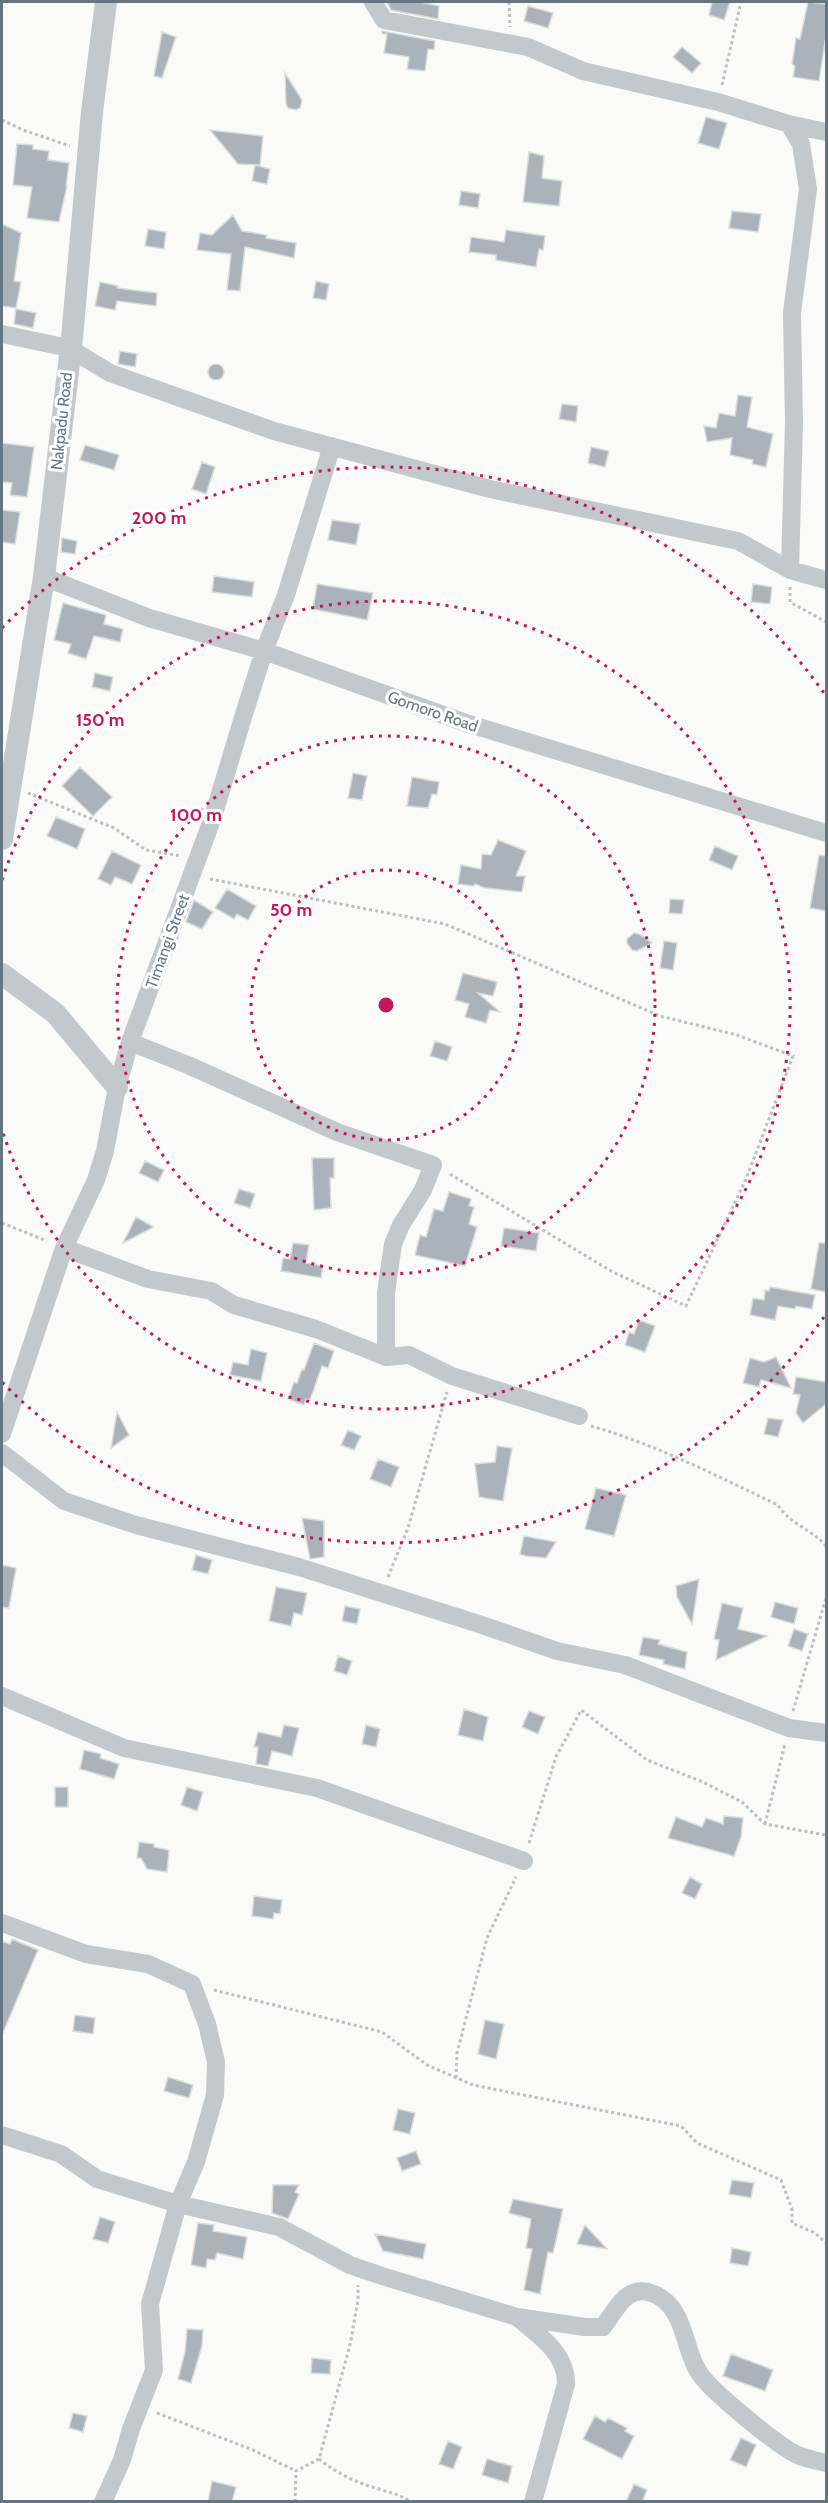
<svg xmlns="http://www.w3.org/2000/svg" width="828" height="2503" viewBox="0 0 828 2503" font-family="Cabin,sans-serif">
	<rect width="100%" height="100%" fill="#fafaf8"/>
	<!-- building -->
	<path fill="#aab3b9" stroke="#dcdcda" stroke-width="1.5" d="M387 2H420L439 6 438 19 391 10Z
		M712 2H730L724 20 709 15Z
		M808 2 826 4V36L819 81 793 77 795 66 792 64 796 38 800 39Z
		M528 6 553 13 548 28 524 21Z
		M382 31 435 41 434 50 428 49 425 71 407 69 409 57 384 53 387 34H382Z
		M162 32 176 37 162 78 154 76Z
		M682 47 701 63 692 73 673 57Z
		M285 73 302 100 300 108 296 110 288 108 286 104Z
		M706 117 727 123 719 149 698 143Z
		M210 130 263 136 260 165 238 164Z
		M17 144 33 145V149L49 151 48 160 69 163 66 186H67L59 222 27 218 32 187 13 185Z
		M529 152 544 156 542 178 562 181 559 206 523 202Z
		M255 165 270 169 267 184 252 181Z
		M461 191 480 194 478 208 459 205Z
		M732 211 761 214 758 232 729 228Z
		M233 215 242 231 267 235 266 238 296 243 294 258 245 247 240 291 227 290 231 254 197 250 200 233 212 235Z
		M2 224 21 233 14 281 21 282 16 308 2 306Z
		M148 229 166 232 164 249 145 246Z
		M506 230 545 236 543 250 539 249 536 267 496 260V255L469 252 471 237 504 242Z
		M316 281 329 284 326 300 313 298Z
		M100 282 118 286 117 288 157 293 156 306 117 301 115 310 95 306Z
		M16 309 36 313 33 328 14 324Z
		M120 351 137 354 135 367 118 364Z
		M208 372a8 8 0 1 1 16 0a8 8 0 1 1-16 0Z
		M738 395 752 397 747 427 773 434 766 467 752 464 753 460 730 455 732 438 707 442 704 426 716 428 719 413 735 416Z
		M562 404 578 406 576 422 559 419Z
		M2 443 34 447 27 497 10 495 12 483 2 482Z
		M85 445 119 455 114 470 80 460Z
		M591 447 609 451 605 467 588 463Z
		M202 462 215 467 206 494 192 489Z
		M2 510 20 512 15 544 2 542Z
		M332 520 360 524 356 545 328 540Z
		M62 538 77 541 75 554 61 552Z
		M214 576 254 582 252 597 212 592Z
		M317 584 373 593 367 620 313 609Z
		M753 584 772 587 770 604 751 602Z
		M63 603 106 615 104 624 123 629 120 642 94 636 86 659 68 653 71 644 54 640Z
		M95 673 113 677 110 691 92 687Z
		M80 767 112 797 93 816 62 786Z
		M353 773 367 776 362 800 348 798Z
		M412 777 439 782 437 795 432 794 428 808 407 806Z
		M56 817 85 829 77 849 47 836Z
		M498 840 526 851 516 876H525L522 892 485 888 475 884 474 886 458 884 461 865 481 869 482 854 491 855Z
		M715 846 738 856 732 870 709 860Z
		M112 851 141 865 132 884 115 877 111 885 98 879Z
		M819 855 826 856V911L810 908Z
		M227 889 256 906 248 920 237 914 234 919 215 908Z
		M670 899 684 900 682 914 669 913Z
		M194 900 213 912 202 929 186 922Z
		M634 933 639 934 652 943 637 951 632 950 627 943V939Z
		M664 941 677 943 673 970 660 968Z
		M463 973 497 982 493 996 478 993 500 1012 490 1010 486 1023 465 1017 469 1004 455 1000Z
		M435 1041 452 1047 447 1061 430 1056Z
		M312 1158H334V1178H330L331 1208 314 1210Z
		M145 1161 164 1170 158 1182 139 1173Z
		M239 1189 255 1194 250 1208 234 1203Z
		M449 1192 471 1199 469 1206 474 1207 469 1224 477 1227 465 1266 415 1255 420 1235 426 1237 434 1209 443 1211Z
		M136 1217 154 1227 123 1243Z
		M504 1228 539 1233 536 1251 501 1246Z
		M293 1243 309 1245 306 1263 323 1266 321 1278 281 1271 283 1258 290 1259Z
		M819 1243H826V1292L811 1289Z
		M770 1287 815 1295 812 1309 796 1306 795 1309 778 1306 775 1320 750 1315 753 1298 764 1300 765 1290 769 1291Z
		M639 1320 655 1326 645 1352 625 1345 629 1332 634 1334Z
		M314 1343 334 1351 328 1368 322 1366 310 1400 306 1399 304 1405 288 1399 294 1382 297 1383 302 1369 304 1370Z
		M251 1349 267 1353 261 1381 230 1375 233 1362 248 1365Z
		M776 1357 791 1388 761 1380 759 1387 743 1383 750 1358 764 1362Z
		M796 1377 826 1382V1404L803 1423 796 1413 800 1395 793 1394Z
		M117 1412 129 1435 111 1448Z
		M768 1418 783 1420 778 1437 764 1434Z
		M348 1430 361 1436 354 1450 341 1445Z
		M497 1446 512 1448 503 1501 479 1497 475 1464 495 1462Z
		M378 1459 399 1467 391 1487 370 1479Z
		M596 1488 626 1495 614 1536 585 1529Z
		M302 1518 324 1521V1557L310 1559Z
		M524 1536 556 1542 546 1558 526 1556 520 1554Z
		M196 1555 212 1560 208 1574 192 1570Z
		M2 1565 16 1568 9 1608 2 1607Z
		M699 1579 692 1624 677 1597 676 1586Z
		M276 1587 307 1593 302 1615 294 1613 291 1626 269 1621Z
		M775 1602 798 1608 794 1624 771 1617Z
		M722 1603 743 1608 738 1629 767 1636 716 1660 719 1640 714 1639Z
		M345 1606 360 1609 357 1624 342 1621Z
		M794 1629 808 1634 802 1651 788 1646Z
		M643 1637 660 1640 658 1644 687 1652 685 1669 663 1664 664 1660 639 1655Z
		M338 1656 352 1661 347 1675 334 1671Z
		M464 1709 488 1717 483 1741 458 1735Z
		M529 1711 545 1717 538 1734 522 1727Z
		M284 1725 299 1728 292 1756 272 1751 268 1766 256 1764 258 1747H254L258 1732 281 1737Z
		M366 1725 380 1729 376 1747 362 1744Z
		M84 1750 101 1754 100 1758 119 1764 114 1779 80 1769Z
		M55 1787H68V1807H55Z
		M187 1787 203 1792 197 1811 181 1805Z
		M724 1816 743 1818 741 1837 734 1856 668 1838 676 1817 702 1827 706 1818 723 1824Z
		M139 1842 154 1844V1847L169 1850 167 1872 147 1869 141 1858H137Z
		M690 1877 702 1884 695 1899 682 1893Z
		M254 1896 282 1900 280 1914 274 1913 273 1919 252 1916Z
		M12 1939 38 1950 2 2035V1941L10 1944Z
		M75 2015 95 2018 93 2034 73 2031Z
		M485 2020 504 2024 496 2059 478 2054Z
		M168 2077 193 2085 189 2098 164 2091Z
		M398 2109 415 2113 410 2134 393 2130Z
		M416 2151 421 2164 402 2171 397 2158Z
		M732 2180 754 2183 751 2198 729 2194Z
		M273 2185H299L295 2192 299 2194 288 2219 272 2213Z
		M513 2199 563 2209 553 2253 548 2252 540 2294 524 2290 532 2249 526 2248 531 2219 509 2213Z
		M100 2217 115 2222 108 2243 93 2239Z
		M198 2223 214 2225 213 2231 247 2237 243 2259 217 2253 215 2260 207 2259 206 2268 191 2265Z
		M585 2225 607 2249 577 2244Z
		M375 2234 426 2244 423 2259 383 2251Z
		M732 2248 751 2252 748 2266 730 2263Z
		M187 2329 203 2330 202 2346 191 2383 178 2379 185 2352Z
		M731 2354 773 2370 765 2391 723 2376Z
		M312 2358 331 2360 330 2374 311 2373Z
		M73 2413 87 2416 83 2432 69 2428Z
		M595 2416 605 2422 608 2418 627 2428 625 2431 634 2436 622 2459 583 2439Z
		M741 2438 756 2445 746 2467 730 2460Z
		M448 2441 462 2447 453 2469 439 2464Z
		M487 2459 512 2466 508 2483 482 2475Z
		M212 2481 236 2487 232 2502H208Z
		M634 2484 647 2490 642 2502H626Z"/>
	<g fill="none" stroke-linecap="round" stroke-linejoin="round">
		<!-- path -->
		<path stroke="#bbbfc2" stroke-width="3" stroke-dasharray="3 3" stroke-linecap="butt" d="M509 2 510 27
			M722 85 741 2
			M2 120 23 130 70 146
			M790 587V602L826 622
			M28 793 114 828 146 850 181 856
			M210 879 445 924 660 1016 737 1035 793 1056 746 1179 686 1306 611 1271 448 1173
			M2 1223 47 1241
			M591 1426C657 1445 717 1476 778 1505 788 1523 813 1530 826 1546
			M388 1577 408 1528 447 1392
			M793 1711 826 1598
			M765 1824 785 1744
			M529 1843 556 1757 581 1710 647 1760 703 1782 742 1802 765 1824 826 1835
			M214 1990 382 2032 427 2065 473 2085 681 2126 697 2143 781 2180 792 2209V2223L815 2233 826 2243
			M456 2078 457 2053 487 1938 516 1877
			M157 2413 253 2450 296 2471
			M319 2459C336 2473 357 2483 379 2489 390 2493 400 2494 410 2502
			M295 2502 296 2471 319 2459 350 2345 358 2300V2285"/>
		<!-- minor -->
		<path stroke="#c3c8cc" stroke-width="18" d="M373 2 384 20 528 47 583 71 718 102 789 124
			M2 334 69 348 110 373 274 431 490 489 738 541 790 570 794 422 792 313 808 189 801 144 789 124 826 132
			M790 570 826 580
			M44 577 149 618 264 651 466 723 826 833
			M130 1042 188 1065 337 1132 433 1165 423 1190 401 1225 393 1244 386 1293V1357
			M64 1248 148 1279 211 1291 234 1305 316 1329 386 1357 409 1355 452 1376 579 1416
			M2 1434 64 1248 96 1180 105 1151 117 1087 130 1042 213 817 244 714 264 651 286 595 332 446
			M2 1453 64 1501 136 1525 299 1567 479 1624 557 1651 625 1665 789 1728 826 1733
			M2 1696 124 1748 317 1788 524 1861
			M2 1923 86 1954 148 1964 192 1984 207 2024 216 2062 215 2095 196 2162 178 2204 150 2304 154 2370 131 2429 122 2460 103 2502
			M2 2135 61 2154 97 2179 178 2204 279 2227 350 2265 382 2276 517 2317 585 2327H603C618 2307 627 2283 654 2294 685 2307 683 2346 698 2371 707 2388 781 2449 800 2456 808 2459 818 2461 826 2463
			M518 2318C539 2335 567 2354 566 2384L533 2502"/>
		<!-- tertiary -->
		<path stroke="#c3c8cc" stroke-width="22" d="M2 839 44 577 72 338 92 112 106 2
			M2 974 55 1013 117 1087"/>
	</g>
	<!-- distance rings -->
	<g fill="none" stroke="#c2185b" stroke-width="3" stroke-dasharray="3 6">
		<circle cx="386" cy="1005" r="135"/>
		<circle cx="386" cy="1005" r="269"/>
		<path d="M2 880A404 404 0 1 1 2 1130"/>
		<path d="M824 1317A538 538 0 0 1 2 1382M2 628A538 538 0 0 1 824 693"/>
	</g>
	<g text-anchor="middle" stroke-width="6" stroke-linejoin="round" paint-order="stroke">
		<!-- street labels -->
		<g font-size="16" fill="#657683" stroke="#fff">
			<text transform="translate(61 421) rotate(-84)" y="6">Nakpadu Road</text>
			<text transform="translate(433 711) rotate(19)" y="6">Gomoro Road</text>
			<text transform="translate(167 941) rotate(-70)" y="6">Timangi Street</text>
		</g>
	</g>
	<circle cx="386" cy="1005" r="9" fill="#c2185b" stroke="#fff" stroke-width="3"/>
	<g font-size="18" text-anchor="middle" font-weight="bold" fill="#c2185b" stroke="#fff" stroke-width="6" stroke-linejoin="round" paint-order="stroke">
		<text x="159" y="524">200 m</text>
		<text x="100" y="726">150 m</text>
		<text x="196" y="821">100 m</text>
		<text x="291" y="916">50 m</text>
	</g>
	<!-- border -->
	<rect width="828" height="2503" fill="none" stroke="#657683" stroke-width="6"/>
</svg>
